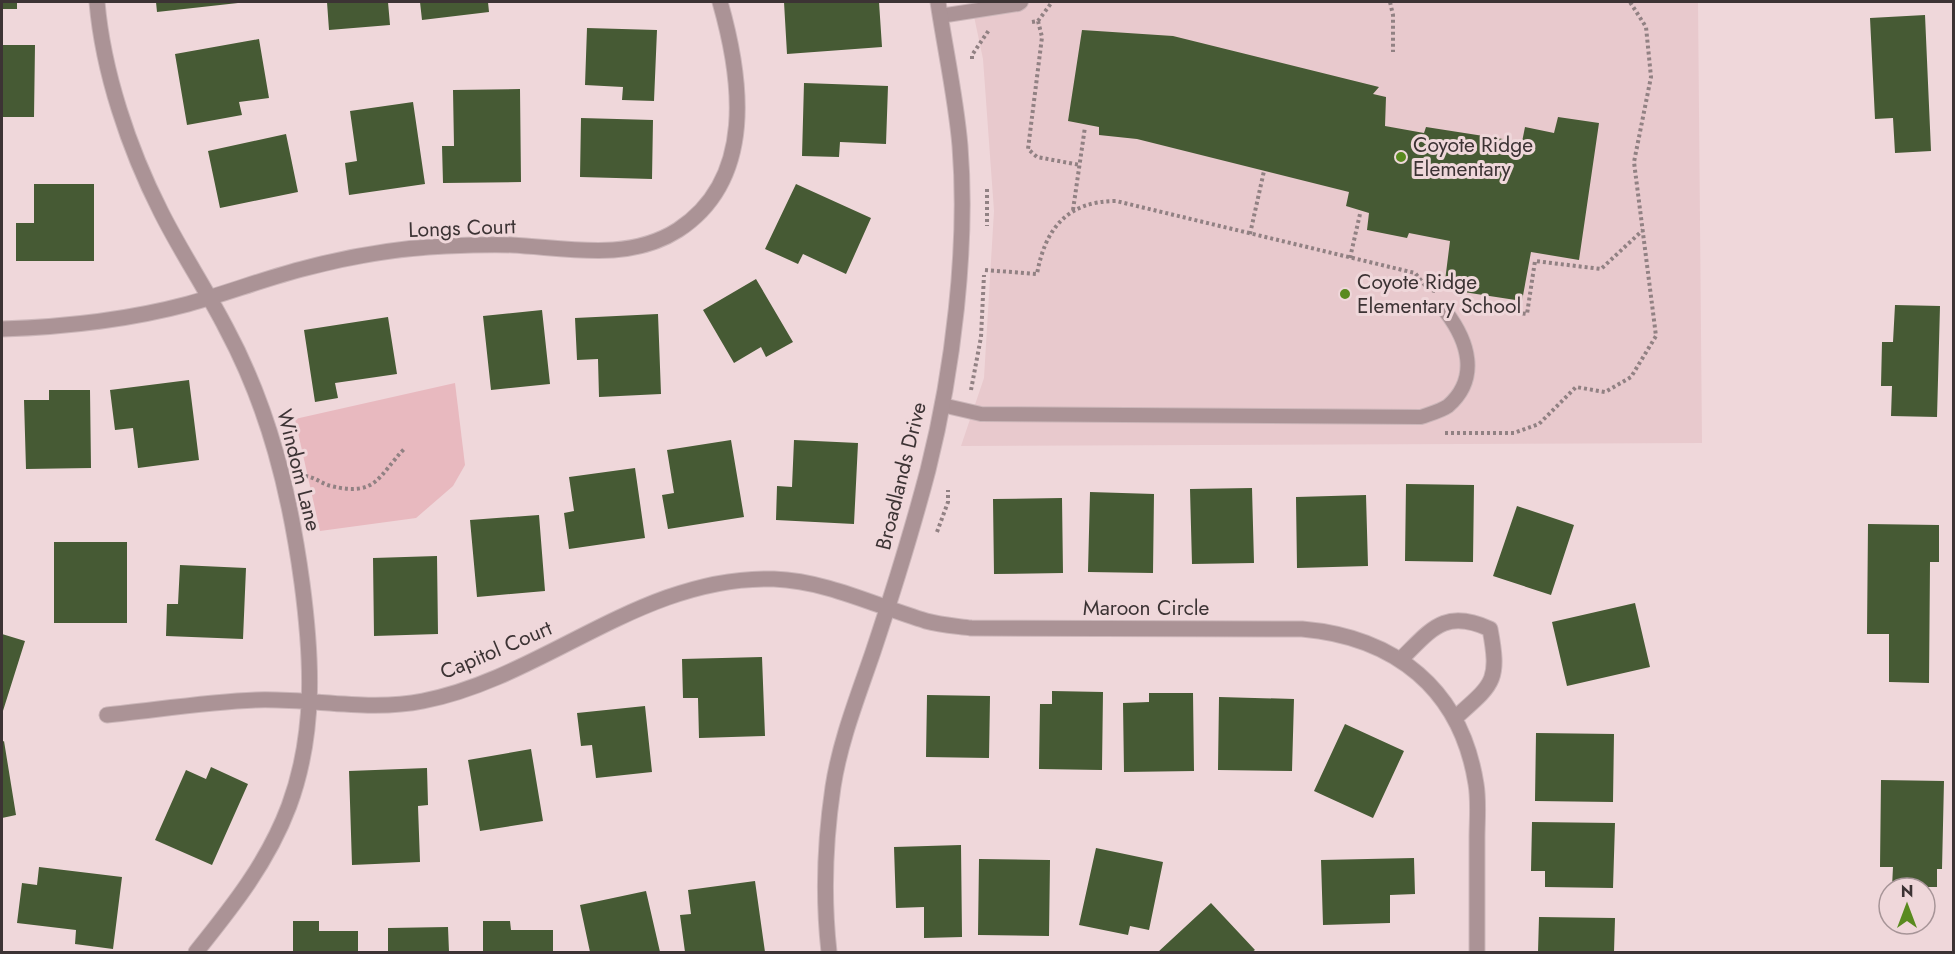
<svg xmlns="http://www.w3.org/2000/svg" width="1955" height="954" viewBox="0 0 1955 954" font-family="Jost,sans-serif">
	<rect width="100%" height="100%" fill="#efd7da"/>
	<!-- built -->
	<path fill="#e8c9cd" d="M971 2H1698L1702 443 961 446 984 378 994 211 983 59Z"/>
	<!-- green -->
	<path fill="#e8b9bf" d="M455 383 465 465 453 486 416 518 320 531 295 419Z"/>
	<!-- building -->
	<path fill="#465a34" d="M2 2H17V9H2Z
		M156 2H237L238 3 157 12Z
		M327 2H388L390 25 329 30Z
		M420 2H488L489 12 422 20Z
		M784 2H879L882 47 787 54Z
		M1925 15 1931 151 1895 153 1893 118 1875 119 1870 18Z
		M587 28 657 30 654 101 622 100 623 87 585 85Z
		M1082 30 1173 36 1379 87 1373 94 1386 97 1385 126 1424 133 1426 127 1522 142 1525 127 1554 133 1558 117 1599 123 1579 260 1531 252 1522 301 1444 289 1450 241 1409 233 1407 238 1367 230 1369 213 1346 206 1349 192 1137 139 1099 135V127L1068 121Z
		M259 39 269 98 239 102 242 115 187 125 175 54Z
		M2 45H35L34 117H2Z
		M804 83 888 86 886 144 840 142 839 157 802 156Z
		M520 89 521 182 443 183 442 146H454L453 90Z
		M413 102 425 184 349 195 345 163 357 161 350 111Z
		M581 118 653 120 652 179 580 177Z
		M286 134 298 192 220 208 208 151Z
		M34 184H94V261H16V223H34Z
		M796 184 871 218 846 274 803 254 798 264 765 249Z
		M756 279 793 342 766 357 761 347 734 363 703 310Z
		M1895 305 1940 306 1937 417 1891 416 1892 386H1881L1882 342H1893Z
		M542 310 550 384 491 390 483 316Z
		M658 314 661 394 599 397 598 359 577 360 575 318Z
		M388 317 397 374 335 383 338 398 315 402 304 330Z
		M189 380 199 460 138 468 133 428 115 430 110 390Z
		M49 390H90L91 468 26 469 24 400H49Z
		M731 440 744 517 668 529 662 495 674 493 667 450Z
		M794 440 858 443 854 524 776 520 777 486 792 487Z
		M635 468 645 538 569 549 564 513 574 511 569 477Z
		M1406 484 1474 485 1473 562 1405 561Z
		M1252 488 1254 563 1192 564 1190 489Z
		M1090 492 1154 494 1153 573 1088 572Z
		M1366 495 1368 566 1297 568 1296 497Z
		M1062 498 1063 573 994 574 993 499Z
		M1517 506 1574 525 1551 595 1493 576Z
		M539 515 545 591 477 597 470 520Z
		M1868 524 1939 525V562H1930L1929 683 1889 682V634H1867Z
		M54 542H127V623H54Z
		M437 556 438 634 374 636 373 558Z
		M180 565 246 568 243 639 166 636 167 604H178Z
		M1635 603 1650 667 1567 686 1552 622Z
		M2 634 25 641 2 714Z
		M762 657 765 736 699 738 698 698H683L682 659Z
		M1052 691 1103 692 1102 770 1039 769 1040 704H1052Z
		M1149 693H1193L1194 771 1124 772 1123 703 1149 702Z
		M927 695 990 696 989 758 926 757Z
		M1219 697 1294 699 1292 771 1218 770Z
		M645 706 652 772 596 778 592 745 581 746 577 713Z
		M1345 724 1404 751 1373 818 1314 791Z
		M1536 733 1614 734 1613 802 1535 801Z
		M4 741 16 815 2 818V742Z
		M531 749 543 821 480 831 468 760Z
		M211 767 248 784 212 865 155 840 186 770 206 779Z
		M427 768 428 805 418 806 420 862 352 865 349 771Z
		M1881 780 1944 781 1942 869H1937V887H1892L1893 867H1880Z
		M1532 822 1615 823 1613 888 1545 887V871H1531Z
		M961 845 962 937 924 938V907L896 908 894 847Z
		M1096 848 1163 862 1149 930 1130 926 1128 935 1079 925Z
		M1414 858 1415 894 1390 895V923L1323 925 1321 860Z
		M979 859 1050 860 1049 936 978 935Z
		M39 867 122 877 113 949 75 944 76 930 17 923 22 883 37 885Z
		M755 881 765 952H685L680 915 691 914 688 890Z
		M646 891 660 952H590L580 905Z
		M1211 903 1255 950 1252 952H1158Z
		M1539 917 1615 918 1614 952H1538Z
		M293 921H319V931H358V952H293Z
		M483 921H510L511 930H553V952H483Z
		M448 927 449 952H388V928Z"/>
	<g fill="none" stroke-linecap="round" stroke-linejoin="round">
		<defs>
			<path id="lane" d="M940 16 1018 4 1021 2
				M942 405 981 414 1421 417C1429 414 1441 411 1448 406 1480 378 1468 341 1446 312"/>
			<path id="street" d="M97 2C103 72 129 149 161 212 181 252 206 289 226 328 269 408 290 494 302 583 312 658 316 733 289 806 268 862 233 906 196 952
				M2 329C64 327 128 320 188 304 228 293 266 278 306 268 351 256 400 248 446 246 468 245 490 244 512 245 568 248 628 262 678 230 756 179 742 79 720 2
				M1401 659C1431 630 1444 608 1490 629 1500 682 1493 684 1455 718
				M107 715C156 710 206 702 256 700 311 698 369 712 423 701 545 677 642 575 774 579 827 581 876 606 926 621 940 625 956 626 971 628L1302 629C1395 637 1461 689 1476 784 1479 801 1477 821 1477 838 1477 876 1477 914 1477 952
				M829 952C823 898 825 841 833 787 840 741 858 696 873 652 893 592 912 531 928 470 953 371 968 247 960 146 956 98 945 49 938 2"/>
		</defs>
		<!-- lane casing -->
		<use href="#lane" stroke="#cbb6b9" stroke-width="16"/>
		<!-- street casing -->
		<use href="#street" stroke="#cbb6b9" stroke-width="17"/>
		<!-- path -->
		<path stroke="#918183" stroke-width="4" stroke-dasharray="3 3" stroke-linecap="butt" d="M1390 2 1393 15V52
			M1038 21 1042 37 1028 149 1037 157 1080 165
			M1032 22 1038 21 1052 2
			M972 59V55L989 30
			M987 189V226
			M1073 210 1085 127
			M1250 234 1264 171
			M1350 258 1360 214
			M985 270 1037 274C1045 229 1067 201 1116 201L1415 273 1428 289 1438 292
			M1469 307 1527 314 1535 261 1601 269 1643 230
			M971 390 981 337 984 275
			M1445 433H1514L1539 424 1576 387 1605 392 1631 377 1656 336 1634 162 1651 77 1646 27 1630 2
			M305 476C315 477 322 484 331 486 377 497 378 476 405 448
			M937 532 948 502V490"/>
		<!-- lane -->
		<use href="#lane" stroke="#ab9396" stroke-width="14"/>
		<!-- street -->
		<use href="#street" stroke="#ab9396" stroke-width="15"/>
	</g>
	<!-- markers -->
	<g fill="#598a1f" stroke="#efd7da" stroke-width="2">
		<circle cx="1401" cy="157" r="6"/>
		<circle cx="1345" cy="294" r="6"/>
	</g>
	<g text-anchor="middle" stroke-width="6" stroke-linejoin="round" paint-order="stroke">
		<!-- poi labels -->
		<g font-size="21" fill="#3c3334" stroke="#efd7da" text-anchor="start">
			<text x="1413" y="152">Coyote Ridge<tspan x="1413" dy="24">Elementary</tspan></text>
			<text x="1357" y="289">Coyote Ridge<tspan x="1357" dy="24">Elementary School</tspan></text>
		</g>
		<!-- street labels -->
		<g font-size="21" fill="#3c3334" stroke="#efd7da">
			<text transform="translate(462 228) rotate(-2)" y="7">Longs Court</text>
			<text transform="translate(299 470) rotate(76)" y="7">Windom Lane</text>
			<text transform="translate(901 476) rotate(-76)" y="7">Broadlands Drive</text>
			<text x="1146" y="615">Maroon Circle</text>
			<text transform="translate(496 650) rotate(-23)" y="7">Capitol Court</text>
		</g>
	</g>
	<!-- border -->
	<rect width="1955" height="954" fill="none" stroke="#3c3334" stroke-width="6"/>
	<!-- north arrow -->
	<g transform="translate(1907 906)"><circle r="28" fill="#efd7da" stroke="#a79598" stroke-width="1.5"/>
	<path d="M0-4.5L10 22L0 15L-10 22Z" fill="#598a1f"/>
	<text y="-9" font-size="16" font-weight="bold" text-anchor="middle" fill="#3c3334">N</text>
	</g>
</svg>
